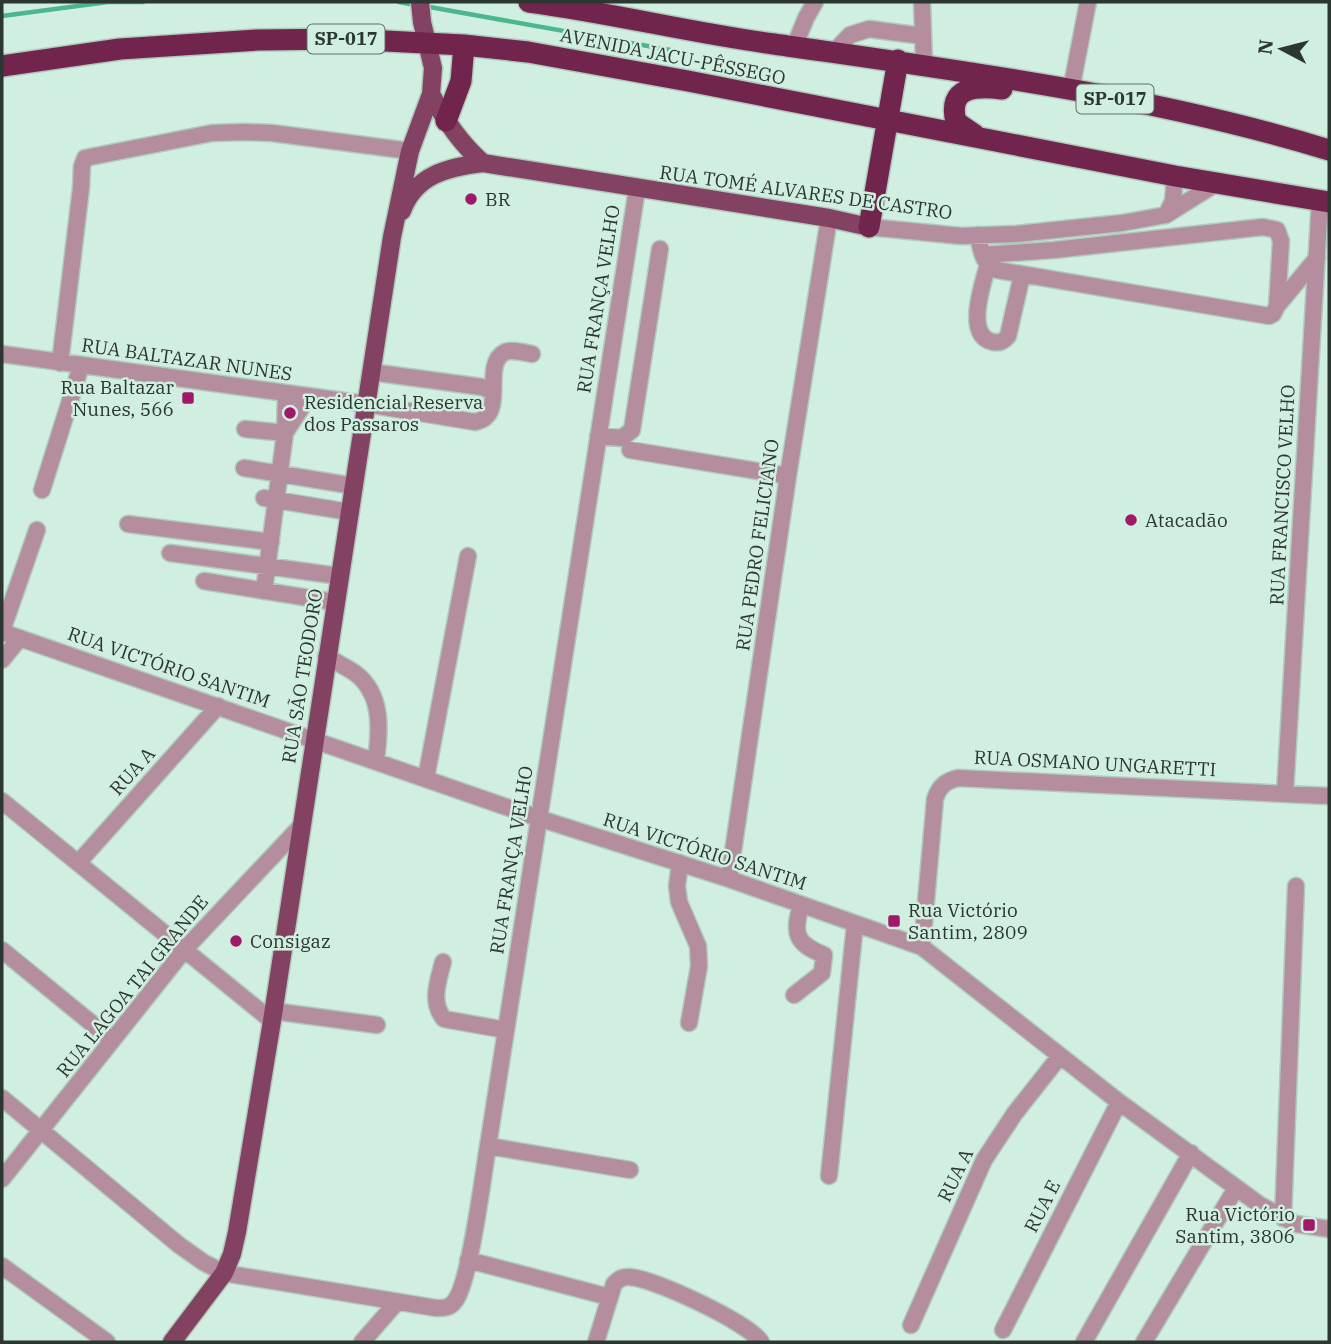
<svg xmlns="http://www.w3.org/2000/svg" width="1331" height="1344" viewBox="0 0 1331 1344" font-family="'IBM Plex Serif',serif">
	<rect width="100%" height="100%" fill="#d1efe0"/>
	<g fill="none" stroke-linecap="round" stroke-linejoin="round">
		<!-- stream -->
		<path stroke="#4cb78e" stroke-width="4.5" d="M399 2 415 5
			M424 6 687 53
			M2 16 108 2H143"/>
		<defs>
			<path id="minor" d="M922 2 924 64
				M794 47 806 18 815 2
				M834 52 850 35 869 29 923 36
				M1071 90 1088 2
				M1166 215 1173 201 1175 176
				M869 227 961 236 1016 234 1122 223 1166 215 1217 183
				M978 235C981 250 982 264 997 270L1269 316 1273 314 1277 306 1281 241 1277 230 1263 227 1054 250 983 255
				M988 264C983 284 964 336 993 342 1000 343 1003 342 1008 336L1022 275
				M1277 306 1317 258
				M2 354 366 404 475 422C509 415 480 365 505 352 512 349 525 353 532 354
				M60 363 81 188 82 166 85 158 212 133 244 132 272 133 410 151
				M371 372 482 387 491 391
				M245 429 285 433 286 393
				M598 436 622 438 632 430 660 249
				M630 450 788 476
				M244 468 354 486
				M42 490 81 366
				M264 498 349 512
				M128 524 271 542
				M170 553 339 576
				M204 581 334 602
				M264 591 285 433 309 396
				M2 631 37 530
				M2 632 538 818 729 879 922 947 1119 1102 1260 1205 1296 1224 1329 1229
				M326 656C336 662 346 667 355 673 383 694 380 730 376 760
				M2 660 20 638
				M426 778 468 556
				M1285 793 1320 200
				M2 801 272 1021
				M78 863 218 706
				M680 863 677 886 679 902 698 946 699 966 689 1023
				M729 879 788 476 829 218
				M922 947 935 799C939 786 946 781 958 778L1329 796
				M2 950 112 1040
				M443 962C438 982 430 1002 444 1019L506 1030
				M794 995 822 973 824 955C795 943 793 934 801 905
				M273 1011 377 1025
				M2 1098 179 1245 203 1262 224 1273 436 1308C444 1308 450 1308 455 1301 470 1282 483 1175 488 1146L637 189
				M488 1146 630 1170
				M829 1176 855 924
				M2 1179 185 949 301 826
				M1283 1218 1296 886
				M468 1260 609 1297
				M2 1266 107 1342
				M911 1325 984 1160 1015 1113 1060 1056
				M1003 1330 1119 1102
				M362 1342 397 1302
				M596 1342 614 1284C618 1280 621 1277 628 1277 650 1276 751 1324 761 1342
				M1084 1342 1191 1153
				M1144 1342 1236 1188"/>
			<path id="major" d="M431 94C445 121 460 143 483 163
				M402 211C415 175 448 167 483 163L829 218 869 227
				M172 1342 224 1273 232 1254 237 1232 272 1021 392 237 410 151 431 94 433 68 422 22 420 2"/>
			<path id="highway" d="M529 2C612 13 692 33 774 44 961 71 1149 95 1329 150
				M2 66 120 49 258 40 346 39 464 45 528 52 688 81 1175 176 1329 202
				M446 121 461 81 464 45
				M975 135 956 122C947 86 976 86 1002 89
				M869 227 898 60"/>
		</defs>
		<!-- minor casing -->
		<use href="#minor" stroke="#b0cabd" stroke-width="19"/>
		<!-- major casing -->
		<use href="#major" stroke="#b0cabd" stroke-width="21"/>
		<!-- highway casing -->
		<use href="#highway" stroke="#b0cabd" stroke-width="24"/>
		<!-- minor -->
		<use href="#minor" stroke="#b48d9e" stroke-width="16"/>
		<!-- major -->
		<use href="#major" stroke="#844262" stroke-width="18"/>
		<!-- highway -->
		<use href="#highway" stroke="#71254d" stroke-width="21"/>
	</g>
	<!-- markers -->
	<g fill="#9f1968" stroke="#d1efe0" stroke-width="2.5">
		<circle cx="471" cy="199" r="7"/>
		<rect x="181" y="391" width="14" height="14" rx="3.5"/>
		<circle cx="290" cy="413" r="7"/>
		<circle cx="1131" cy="520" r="7"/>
		<rect x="887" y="914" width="14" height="14" rx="3.5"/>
		<circle cx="236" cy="941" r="7"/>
		<rect x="1302" y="1218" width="14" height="14" rx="3.5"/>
	</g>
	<g text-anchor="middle" stroke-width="5" stroke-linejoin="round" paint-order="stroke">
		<!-- shield labels -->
		<g fill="#d1efe0" stroke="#5e6e66" stroke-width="2">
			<rect x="307.5" y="24.5" width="77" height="29" rx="5"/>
			<rect x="1076.5" y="84.5" width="77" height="29" rx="5"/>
		</g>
		<g font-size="18" font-weight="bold" fill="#2c3732">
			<text x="346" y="45">SP-017</text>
			<text x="1115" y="105">SP-017</text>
		</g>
		<!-- street labels -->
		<g font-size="19" fill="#2c3732" stroke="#d1efe0">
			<text transform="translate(673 56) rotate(11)" y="7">AVENIDA JACU-PÊSSEGO</text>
			<text transform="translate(806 192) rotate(8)" y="7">RUA TOMÉ ALVARES DE CASTRO</text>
			<text transform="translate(598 299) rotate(-81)" y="7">RUA FRANÇA VELHO</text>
			<text transform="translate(187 359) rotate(8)" y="7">RUA BALTAZAR NUNES</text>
			<text transform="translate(1282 495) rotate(-87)" y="7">RUA FRANCISCO VELHO</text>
			<text transform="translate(757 545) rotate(-82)" y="7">RUA PEDRO FELICIANO</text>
			<text transform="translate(169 667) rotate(19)" y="7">RUA VICTÓRIO SANTIM</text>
			<text transform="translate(302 676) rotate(-81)" y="7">RUA SÃO TEODORO</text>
			<text transform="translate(1095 763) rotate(3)" y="7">RUA OSMANO UNGARETTI</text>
			<text transform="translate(132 771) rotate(-48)" y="7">RUA A</text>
			<text transform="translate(705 851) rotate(18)" y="7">RUA VICTÓRIO SANTIM</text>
			<text transform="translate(511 860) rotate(-81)" y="7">RUA FRANÇA VELHO</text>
			<text transform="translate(132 986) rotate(-51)" y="7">RUA LAGOA TAI GRANDE</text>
			<text transform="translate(955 1175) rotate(-64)" y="7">RUA A</text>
			<text transform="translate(1042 1206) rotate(-63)" y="7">RUA E</text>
		</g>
		<!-- poi labels -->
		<g font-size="19" fill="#2c3732" stroke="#d1efe0" text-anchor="start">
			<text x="485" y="206">BR</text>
			<text x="174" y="394" text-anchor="end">Rua Baltazar<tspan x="174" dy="22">Nunes, 566</tspan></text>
			<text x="304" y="409">Residencial Reserva<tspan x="304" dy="22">dos Passaros</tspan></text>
			<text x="1145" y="527">Atacadão</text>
			<text x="908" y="917">Rua Victório<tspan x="908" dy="22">Santim, 2809</tspan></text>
			<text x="250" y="948">Consigaz</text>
			<text x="1295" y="1221" text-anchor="end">Rua Victório<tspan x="1295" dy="22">Santim, 3806</tspan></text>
		</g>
	</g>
	<!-- border -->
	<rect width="1331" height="1344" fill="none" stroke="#2c3732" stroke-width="7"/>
	<!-- north arrow -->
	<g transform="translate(1282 49) rotate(277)" stroke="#d1efe0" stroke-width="5" paint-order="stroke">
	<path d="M0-5L12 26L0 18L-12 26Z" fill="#2c3732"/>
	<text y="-10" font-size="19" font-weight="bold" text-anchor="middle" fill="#2c3732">N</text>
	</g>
</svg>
